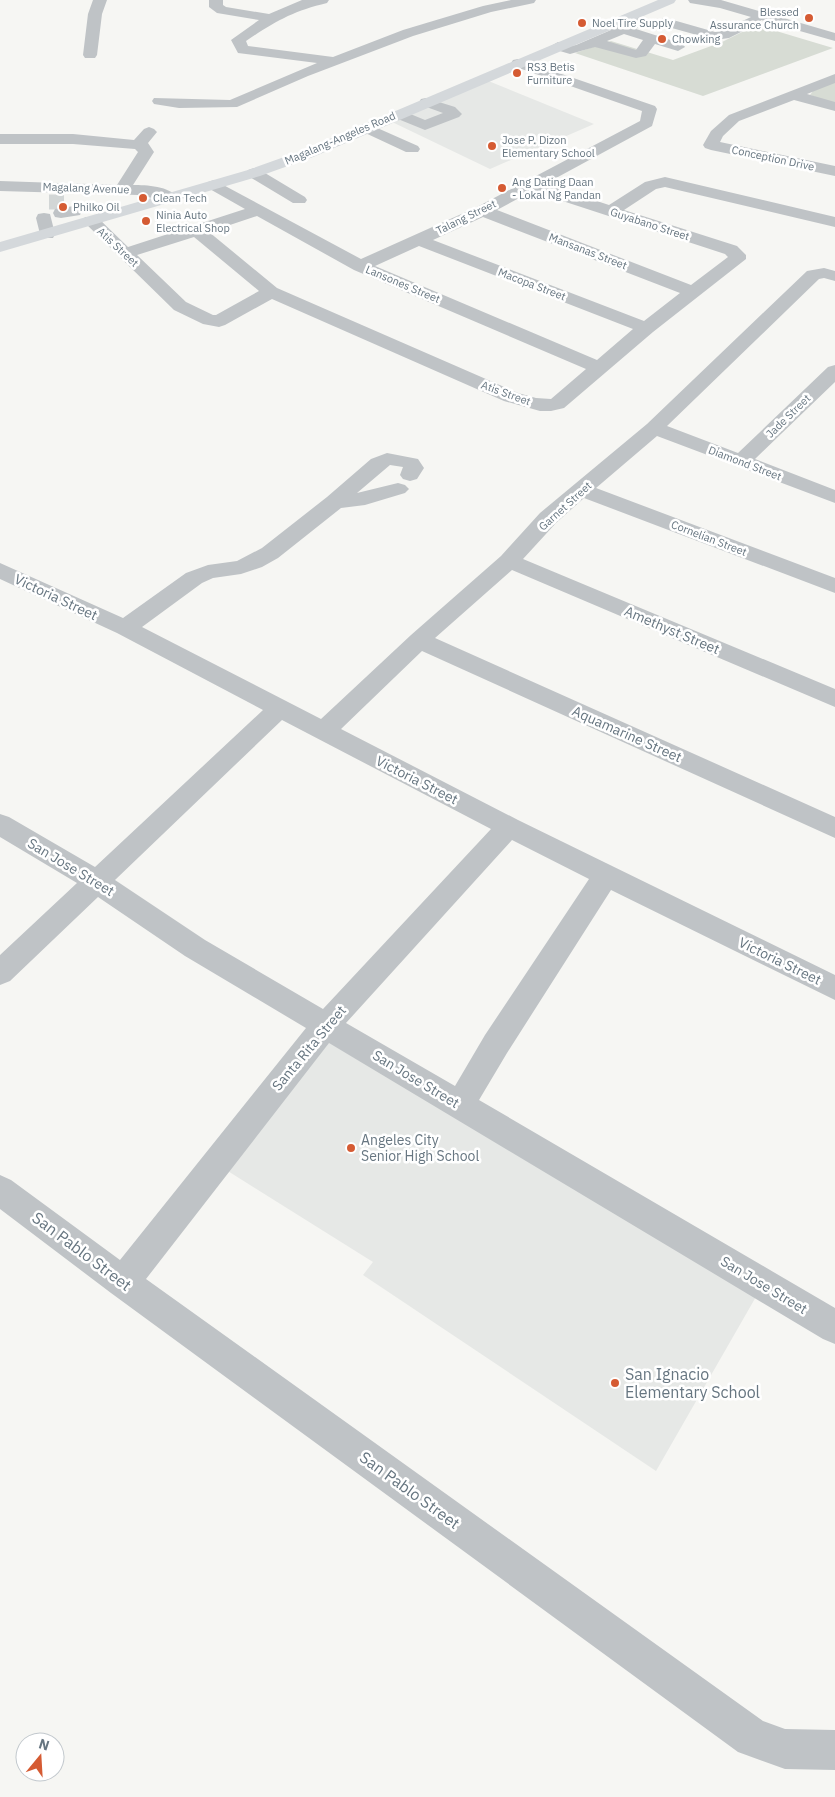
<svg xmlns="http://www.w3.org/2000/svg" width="835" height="1797" viewBox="0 0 835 1797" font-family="'IBM Plex Sans',sans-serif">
	<rect width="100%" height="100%" fill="#f6f6f3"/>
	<!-- built -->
	<path fill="#e6e8e6" d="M486 80 594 124 490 169 390 121Z
		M328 1042 757 1295 656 1471 363 1275 373 1262 223 1168Z"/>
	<!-- green -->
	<path fill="#d7dcd4" d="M756 25 833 48 703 96 575 53 611 41 673 60 722 42Z
		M835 82V104L810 95 813 91Z"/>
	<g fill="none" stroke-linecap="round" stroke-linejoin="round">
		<!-- minor-tunnel -->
		<path stroke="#d2d6d6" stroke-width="15" stroke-dasharray="15 8" stroke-linecap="butt" d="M49 202H67"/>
		<!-- minor -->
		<path fill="#bfc3c6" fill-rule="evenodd" d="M93 0H107L102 14 97 55 95 58H85L83 55 88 14Z
			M209 0H223V5L226 7 269 14 302 0H329L327 3C293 11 274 22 246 41L248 46 333 57 403 30 483 6 511 0H536L534 3 491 12 413 36 308 76 237 107 179 108 154 104 152 101 154 98 230 100 317 63 238 53 231 40 259 20 217 13 209 7Z
			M688 0H721L835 33V41L761 20 759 23 729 38 715 40 661 25 659 22 661 19 666 18 715 32 721 31 751 17 720 8 690 3Z
			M626 14 643 20 645 23 636 29 683 44 685 47 678 51 655 44 646 56 636 58 595 47 570 54 553 49 551 46 558 42 571 46 576 45 611 30 607 26 609 23H626L619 18ZM624 34 643 40 636 50 607 41Z
			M518 59 655 106 657 109 652 126 545 184 609 205 645 182 665 177 835 217V227L665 187 656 189 624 210 737 246 746 255V259L653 332 564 408 551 411H540L504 401 272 299 225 325 219 327 203 324 174 310 83 221 85 217H97L128 247 245 209 208 188 206 185 208 182 214 180 361 259 477 207 640 121 642 111 513 66 511 63 513 60ZM532 191 725 254 728 257 691 285 497 210ZM257 216 354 270 586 369 551 399 536 398 518 393 277 288 209 232ZM483 217 680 293 644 321 433 240ZM194 237 259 291 216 315H213L186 302 137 255ZM419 246 633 329 597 360 375 266Z
			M835 74V83L807 94 835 102V111L794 100 739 121 723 136 720 142 835 166V176L711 150 705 148 703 145 711 131 729 115Z
			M426 98 455 107 462 114 459 117 425 130 393 117 390 114 393 111H403L425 120 443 113 421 105 419 102 421 99Z
			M366 123 418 146 420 149 418 152H406L361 131 358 128 361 125Z
			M149 127 154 129 157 132 148 143 154 152 133 185C146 185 170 186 178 198L176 201C167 204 149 196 138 195L0 191V181L117 185 138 152 135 149 73 144H0V134H73L134 140 144 129Z
			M254 168 260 170 305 197 307 200 305 203H293L248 176 246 173 248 170Z
			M74 206 80 207 82 211 80 215 61 218 55 217 53 213 55 209Z
			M44 213 50 214 55 234 53 238H41L36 218 38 214Z
			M824 268 835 271V281L824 278 819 279 667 426 738 453 828 367 835 365V382L755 459 835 490V503L657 436 596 488 835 578V593L584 498 556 523 523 559 835 689V707L512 570 435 638 835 817V838L422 651 341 729 518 820 835 975V1000L611 890 507 1053 479 1100 835 1308V1344L823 1339 329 1043 146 1279 763 1721 785 1729 835 1730V1770L785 1769 738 1752 111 1293 0 1209V1175L11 1180 120 1260 306 1028 185 956 98 897 10 981 0 985V955L77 883 0 837V814L9 817 95 867 263 710 117 633 0 579V563L123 618 186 573 208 565 237 561 262 548 327 497 371 459 387 453 418 459 424 468 417 479 410 481 403 479 400 475 403 467 390 465 357 493 398 483 405 485 409 489 405 493 365 505 341 508 278 558 262 567 241 574 213 578 202 583 142 627 321 719 411 635 501 556 540 513 647 424 807 271ZM282 720 491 829 323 1009 205 940 115 880ZM512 840 589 879 485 1035 455 1086 346 1023Z"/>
		<!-- major -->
		<path fill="#d4d8db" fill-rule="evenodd" d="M658 0H676L674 3 313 157 260 176 0 252V242L248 170 301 151Z"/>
	</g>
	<!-- markers -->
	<g fill="#d55b33" stroke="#fff" stroke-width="2">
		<circle cx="809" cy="18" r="5"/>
		<circle cx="582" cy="23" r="5"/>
		<circle cx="662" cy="39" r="5"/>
		<circle cx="517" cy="73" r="5"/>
		<circle cx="492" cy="146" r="5"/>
		<circle cx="502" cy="188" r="5"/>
		<circle cx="143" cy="198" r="5"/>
		<circle cx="63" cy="207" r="5"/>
		<circle cx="146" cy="221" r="5"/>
		<circle cx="351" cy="1148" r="5"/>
		<circle cx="615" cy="1383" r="5"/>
	</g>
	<g text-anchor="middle" stroke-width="5" stroke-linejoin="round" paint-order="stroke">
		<!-- far-poi labels -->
		<g font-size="11" fill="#677681" stroke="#fff" text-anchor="start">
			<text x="799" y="16" text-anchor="end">Blessed<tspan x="799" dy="13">Assurance Church</tspan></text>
			<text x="592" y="27">Noel Tire Supply</text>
			<text x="672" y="43">Chowking</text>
			<text x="527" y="71">RS3 Betis<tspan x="527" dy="13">Furniture</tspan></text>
			<text x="502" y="144">Jose P. Dizon<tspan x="502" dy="13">Elementary School</tspan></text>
			<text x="512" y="186">Ang Dating Daan<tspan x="512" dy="13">- Lokal Ng Pandan</tspan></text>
			<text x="153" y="202">Clean Tech</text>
			<text x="73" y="211">Philko Oil</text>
			<text x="156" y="219">Ninia Auto<tspan x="156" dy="13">Electrical Shop</tspan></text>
		</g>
		<!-- far-street labels -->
		<g font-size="11" fill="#677681" stroke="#fff">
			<text transform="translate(340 138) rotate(-23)" y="4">Magalang-Angeles Road</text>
			<text transform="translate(773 158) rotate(12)" y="4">Conception Drive</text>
			<text transform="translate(86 188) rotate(2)" y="4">Magalang Avenue</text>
			<text transform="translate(466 217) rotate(-26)" y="4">Talang Street</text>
			<text transform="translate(650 224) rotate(18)" y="4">Guyabano Street</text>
			<text transform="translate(118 247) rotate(43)" y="4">Atis Street</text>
			<text transform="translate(588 251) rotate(21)" y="4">Mansanas Street</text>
			<text transform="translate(403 284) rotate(23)" y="4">Lansones Street</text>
			<text transform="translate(532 284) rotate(21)" y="4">Macopa Street</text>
			<text transform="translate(506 393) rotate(20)" y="4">Atis Street</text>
			<text transform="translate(788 416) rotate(-44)" y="4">Jade Street</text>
			<text transform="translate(745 463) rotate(21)" y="4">Diamond Street</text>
			<text transform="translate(565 506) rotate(-42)" y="4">Garnet Street</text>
			<text transform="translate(709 538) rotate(21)" y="4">Cornelian Street</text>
		</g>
		<!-- street labels -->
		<g font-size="14" fill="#677681" stroke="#fff">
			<text transform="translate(56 597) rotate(25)" y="5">Victoria Street</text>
			<text transform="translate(672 630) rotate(23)" y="5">Amethyst Street</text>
			<text transform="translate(627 734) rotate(24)" y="5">Aquamarine Street</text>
			<text transform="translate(417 780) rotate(27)" y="5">Victoria Street</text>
			<text transform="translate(71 867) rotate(31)" y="5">San Jose Street</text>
			<text transform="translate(780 961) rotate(26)" y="5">Victoria Street</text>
			<text transform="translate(309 1048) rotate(-50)" y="5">Santa Rita Street</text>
			<text transform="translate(416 1079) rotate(31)" y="5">San Jose Street</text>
			<text transform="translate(764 1285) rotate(31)" y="5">San Jose Street</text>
		</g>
		<!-- poi labels -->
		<g font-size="14" fill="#677681" stroke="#fff" text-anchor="start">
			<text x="361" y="1145">Angeles City<tspan x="361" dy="16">Senior High School</tspan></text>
		</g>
		<!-- near-street labels -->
		<g font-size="16" fill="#677681" stroke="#fff">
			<text transform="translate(82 1251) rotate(37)" y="6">San Pablo Street</text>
			<text transform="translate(410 1490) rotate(36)" y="6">San Pablo Street</text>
		</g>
		<!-- near-poi labels -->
		<g font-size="16" fill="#677681" stroke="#fff" text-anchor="start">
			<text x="625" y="1380">San Ignacio<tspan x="625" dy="18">Elementary School</tspan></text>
		</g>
	</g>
	<!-- north arrow -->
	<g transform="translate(40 1757) rotate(18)"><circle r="24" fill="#ffffff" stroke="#c2c8cd"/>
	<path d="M0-4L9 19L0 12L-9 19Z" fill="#d55b33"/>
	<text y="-8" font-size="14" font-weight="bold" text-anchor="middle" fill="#677681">N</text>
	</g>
</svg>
